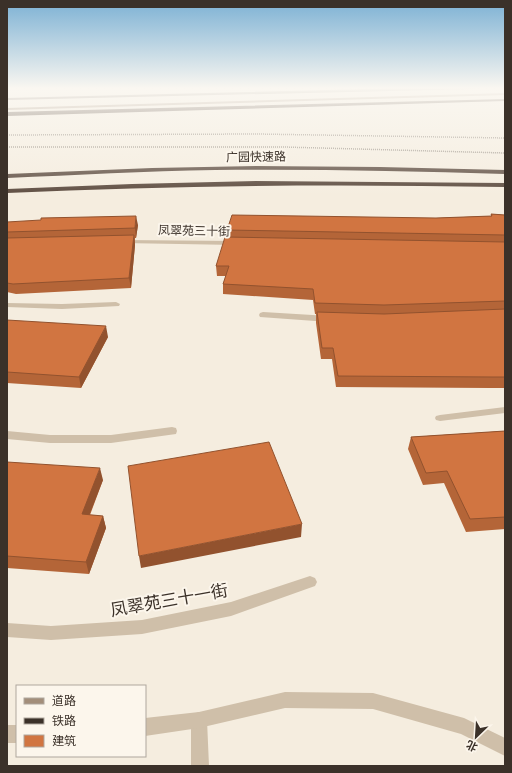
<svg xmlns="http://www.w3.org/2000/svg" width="512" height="773" viewBox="0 0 512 773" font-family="Inter,'Noto Sans SC',sans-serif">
	<rect width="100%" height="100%" fill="#f5eddf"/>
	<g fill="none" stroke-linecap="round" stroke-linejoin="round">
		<!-- lane -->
		<path fill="#cfbfa9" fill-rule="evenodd" d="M123 240 237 241 241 243 237 245 121 243V241Z
			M116 302 120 304 119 306 62 309 7 307V303L62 304Z
			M263 312 329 316 333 319 329 322 260 317 259 315 260 313Z
			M505 407V413L440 421 436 420 435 418 436 416 440 415Z
			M172 427 176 428 177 431 176 434 111 443H50L7 439V431L50 435H111Z
			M310 576 315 578 317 582 315 586 231 616 142 634 51 640 7 637V623L51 626 142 620 231 602Z
			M199 712 205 714 207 720 209 766H191V720L193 714Z"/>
		<!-- street -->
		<path fill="#cfbfa9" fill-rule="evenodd" d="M285 692 373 693 464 718 505 738V756L461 734 373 709 285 708 199 728 145 736V718L199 712Z
			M7 725H17V743H7Z"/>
		<!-- secondary -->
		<path fill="#a38e7a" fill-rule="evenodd" d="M505 93V95L7 110V108Z"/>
		<!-- highway -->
		<path fill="#5d4c40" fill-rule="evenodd" d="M409 88H475L473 89 7 100V98Z
			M505 99V101L7 116V112Z
			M256 166 380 167 505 170V174C408 171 312 169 215 170 146 171 76 175 7 178V174L152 168Z
			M256 181 505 183V187C339 184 173 185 7 193V189L132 184Z"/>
		<!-- rail -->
		<path stroke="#3b3129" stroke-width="1.5" stroke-dasharray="0.5 1.5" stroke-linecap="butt" d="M7 135 256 134 505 138
			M7 147H283L505 153"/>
	</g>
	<!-- wall -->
	<path fill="#b46538" d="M491 214 505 215V388H489L336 387 332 359H321L316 323V314H315L313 300 223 294V284L226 276H217L216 266 227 237V230L436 218 491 216Z
		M7 222 138 225 136 238H135V245L131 288 16 294 7 292Z
		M7 320 108 337 81 388 7 383Z
		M505 431V529L466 532 444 483 423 485 408 449 411 437Z
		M7 462 103 480 90 515 103 516 106 528 89 574 7 568Z"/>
	<!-- shaded-wall -->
	<path fill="#92522e" d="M136 216 138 225 136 238 135 228Z
		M134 235 135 245 131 288 129 278Z
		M106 326 108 337 81 388 79 377Z
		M100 468 103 480 85 526 82 514Z
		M103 516 106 528 89 574 86 562Z
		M302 524 301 537 141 568 139 556Z"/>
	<!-- building -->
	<path fill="#d17541" stroke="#92522e" d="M491 214 505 215V235L227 230 232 215 436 218 492 216Z
		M136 216 135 228 7 232V222L41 220V218Z
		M134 235 129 278 13 284 7 283V238Z
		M225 237 505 242V301L384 305 315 303 313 289 223 284 229 266H216Z
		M505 309V377H492L338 376 333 348H322L317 312 384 314Z
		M7 320 106 326 79 377 7 372Z
		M505 431V517L470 519 447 471 426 473 411 437Z
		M269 442 302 524 139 556 128 466Z
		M7 462 100 468 82 514 103 516 86 562 7 556Z"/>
	<!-- sky -->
	<linearGradient id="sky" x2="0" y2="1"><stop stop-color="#7cb1d4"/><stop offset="0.45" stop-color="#faf7f1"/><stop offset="1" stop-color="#faf7f1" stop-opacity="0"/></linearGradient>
	<rect width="512" height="196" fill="url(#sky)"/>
	<g text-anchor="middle" stroke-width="4" stroke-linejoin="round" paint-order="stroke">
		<!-- far-street labels -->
		<g font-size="12" fill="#3b3129" stroke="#fcf6ec">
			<text transform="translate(256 157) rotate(-1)" y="4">广园快速路</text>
			<text transform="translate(194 231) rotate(1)" y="4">凤翠苑三十街</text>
		</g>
		<!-- near-street labels -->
		<g font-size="17" fill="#3b3129" stroke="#fcf6ec">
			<text transform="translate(169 600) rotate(-10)" y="6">凤翠苑三十一街</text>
		</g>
	</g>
	<!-- border -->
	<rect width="512" height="773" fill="none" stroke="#3b3129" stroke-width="16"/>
	<!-- legend -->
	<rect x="16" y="685" width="130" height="72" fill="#fcf6ec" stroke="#afa79e"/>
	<rect x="24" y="698" width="20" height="6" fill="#a38e7a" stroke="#afa79e"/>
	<text x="52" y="705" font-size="12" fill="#3b3129">道路</text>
	<rect x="24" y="718" width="20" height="6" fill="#3b3129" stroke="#afa79e"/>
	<text x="52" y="725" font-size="12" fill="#3b3129">铁路</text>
	<rect x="24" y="735" width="20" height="12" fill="#d17541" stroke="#afa79e"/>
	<text x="52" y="745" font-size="12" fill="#3b3129">建筑</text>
	<!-- north arrow -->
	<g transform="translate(476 737) rotate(205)" stroke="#fcf6ec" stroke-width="3" paint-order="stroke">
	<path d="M0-3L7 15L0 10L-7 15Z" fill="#3b3129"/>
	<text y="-6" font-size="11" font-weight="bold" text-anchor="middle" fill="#3b3129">北</text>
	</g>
</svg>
